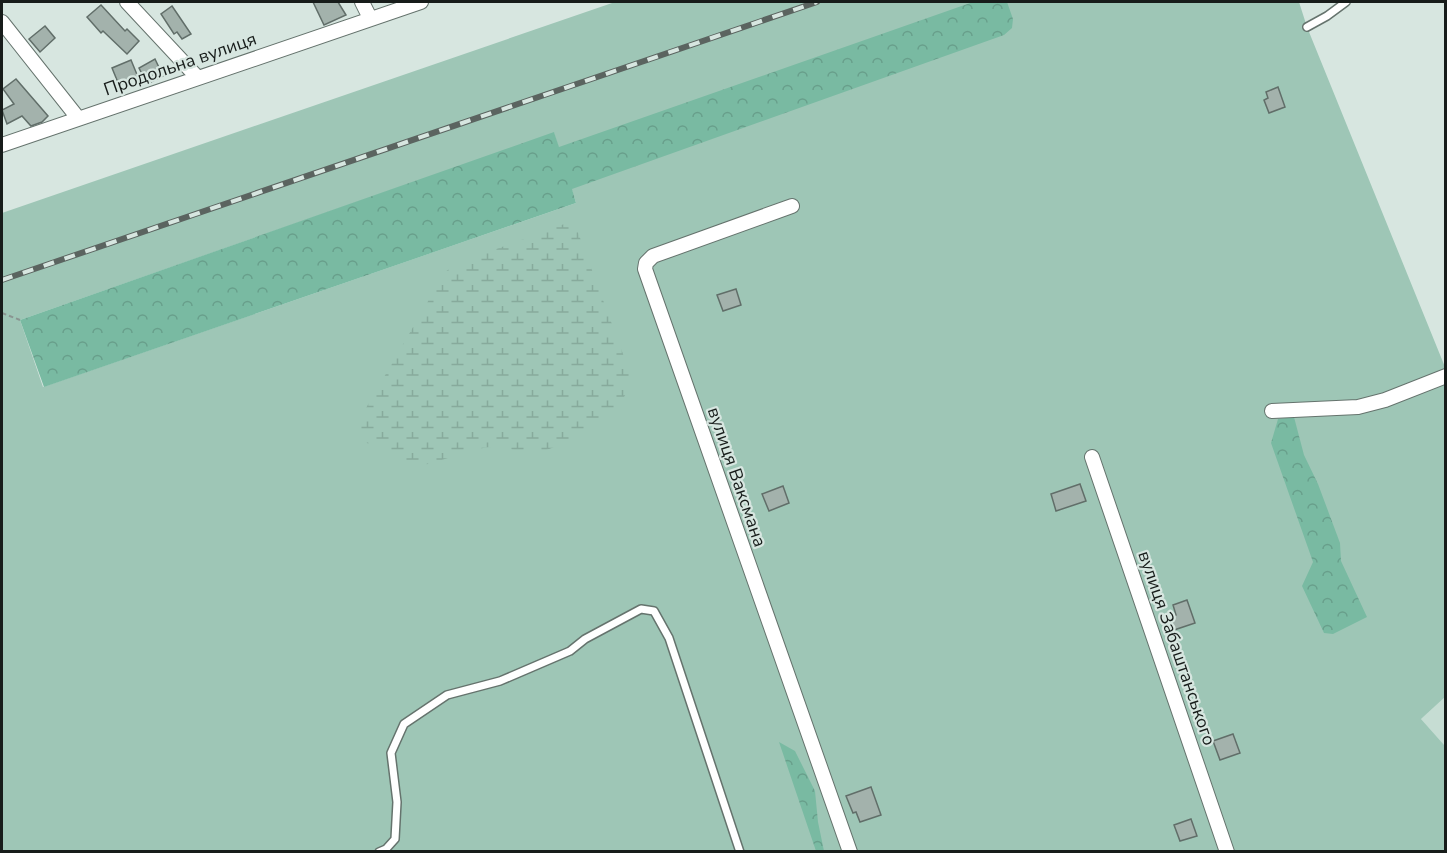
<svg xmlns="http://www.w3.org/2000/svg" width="1447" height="853" viewBox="0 0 1447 853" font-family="'Nunito Sans',sans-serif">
	<defs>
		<pattern id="forest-crowns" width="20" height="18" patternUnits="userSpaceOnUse" patternTransform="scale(1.5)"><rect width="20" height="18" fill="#79baa2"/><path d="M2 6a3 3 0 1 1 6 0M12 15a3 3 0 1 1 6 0" fill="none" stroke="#689f8b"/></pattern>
		<pattern id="wetland-marsh" width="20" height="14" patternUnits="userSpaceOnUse" patternTransform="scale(1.5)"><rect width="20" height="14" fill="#9ec6b6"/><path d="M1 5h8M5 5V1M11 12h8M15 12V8" fill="none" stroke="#87aa9c"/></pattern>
	</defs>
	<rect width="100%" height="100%" fill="#d7e6e0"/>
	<!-- built -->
	<path fill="#c6ddd3" d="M1445 697V746L1421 719Z"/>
	<!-- green -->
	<path fill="#9ec6b6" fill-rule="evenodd" d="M615 2H1299L1307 27 1445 367V697L1421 719 1445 746V851H2V213ZM554 133 576 203 43 387 20 320Z"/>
	<!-- forest -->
	<path fill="url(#forest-crowns)" d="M973 2H1007L1013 19 1012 28 1004 35 572 189 576 203 44 387 20 320 554 132 559 147Z
		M1294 417 1304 455 1318 484 1340 543 1341 561 1367 617 1333 634 1324 633 1302 586 1313 562 1271 443 1278 419Z
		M779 742 795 751 815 791 818 822 824 851H816Z"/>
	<!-- wetland -->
	<path fill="url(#wetland-marsh)" d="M567 223 576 227 630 373C639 405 565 448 538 452 520 454 501 444 483 448 461 453 441 461 420 466L412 465 365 442 359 425 362 415 445 272 458 263Z"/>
	<!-- building -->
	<path fill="#a3b2ac" stroke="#616e69" stroke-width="1.5" d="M313 2H338L346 15 324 25Z
		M101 5 125 31 127 29 139 41 127 54 103 31 101 33 87 17Z
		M172 6 191 34 182 39 177 32 174 34 161 14Z
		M45 26 55 38 40 52 29 39Z
		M155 59 163 76 147 84 139 68Z
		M131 60 138 77 119 85 112 68Z
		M16 79 48 116 42 122 31 126 22 116 7 124 2 110 14 104 3 89Z
		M1278 87 1285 107 1269 113 1264 100 1268 98 1266 92Z
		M736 289 741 305 723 311 717 295Z
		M1080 484 1086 501 1056 511 1051 494Z
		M783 486 789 503 769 511 762 494Z
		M1187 600 1195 623 1174 630 1169 617 1176 615 1173 605Z
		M1233 734 1240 753 1220 760 1213 741Z
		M871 787 881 815 860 822 856 812 853 813 846 796Z
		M1191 819 1197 836 1180 841 1174 825Z"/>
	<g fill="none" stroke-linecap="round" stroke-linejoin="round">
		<defs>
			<path id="service" d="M1307 27 1327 16 1346 2
				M379 852 386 849 395 839 397 802 391 753 404 724 447 695 500 681 570 651 585 639 641 609 654 611 669 638 740 852"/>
			<path id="minor" d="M127 2 197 77
				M362 2 370 18
				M2 22 78 118
				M2 145 421 2
				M792 206 653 256 646 263 645 269 850 852
				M1272 411 1358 407 1385 400 1446 376
				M1092 457 1227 852"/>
		</defs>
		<!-- service casing -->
		<use href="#service" stroke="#65736d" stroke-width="10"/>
		<!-- minor casing -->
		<use href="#minor" stroke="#65736d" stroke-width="16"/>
		<!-- path -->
		<path stroke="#8a9591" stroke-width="2" stroke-dasharray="4.5 3" stroke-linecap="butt" d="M2 313 20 320"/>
		<!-- service -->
		<use href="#service" stroke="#fff" stroke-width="7"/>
		<!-- minor -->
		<use href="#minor" stroke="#fff" stroke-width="14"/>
		<defs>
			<path id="rail" d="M2 280 817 2"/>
		</defs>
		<!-- rail casing -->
		<use href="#rail" stroke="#5b6460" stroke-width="6"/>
		<!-- rail -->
		<use href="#rail" stroke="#d7e6e0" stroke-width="4" stroke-dasharray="11" stroke-linecap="butt"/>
	</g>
	<g text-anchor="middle" stroke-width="4.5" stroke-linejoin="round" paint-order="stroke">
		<!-- street labels -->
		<g font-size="18" fill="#171c1a" stroke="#d7e6e0">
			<text transform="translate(180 64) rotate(-19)" y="6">Продольна вулиця</text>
			<text transform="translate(737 477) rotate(71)" y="6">вулиця Ваксмана</text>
			<text transform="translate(1177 648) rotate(71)" y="6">вулиця Забаштанського</text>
		</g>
	</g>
	<!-- border -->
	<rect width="1447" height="853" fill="none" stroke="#171c1a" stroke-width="6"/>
</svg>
